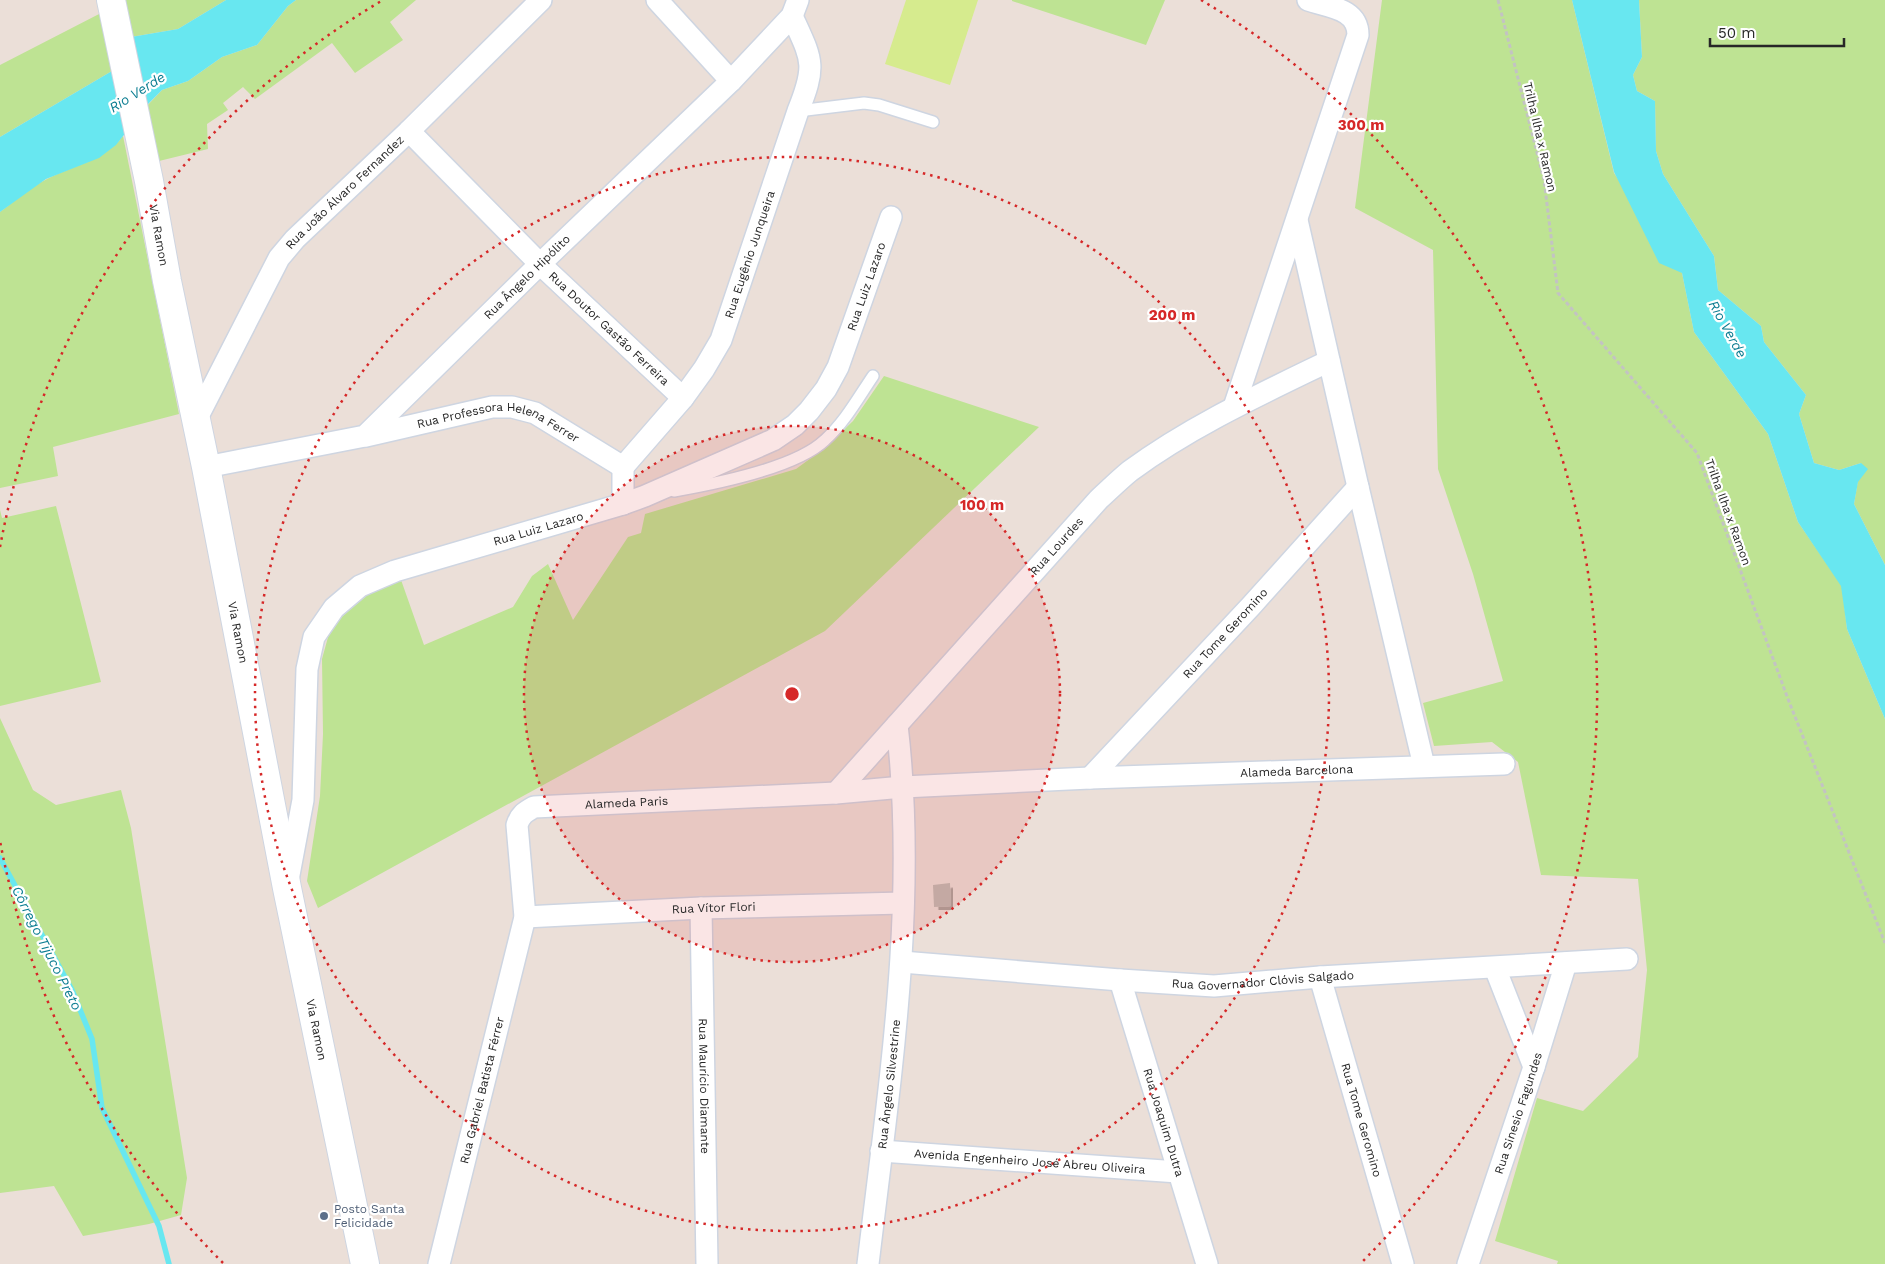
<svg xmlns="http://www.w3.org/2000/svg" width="1885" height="1264" viewBox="0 0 1885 1264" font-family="'Work Sans',sans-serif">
	<defs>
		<filter id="shadow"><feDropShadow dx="4.5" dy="4.5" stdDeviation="0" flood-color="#0004"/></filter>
	</defs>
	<rect width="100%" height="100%" fill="#ebdfd8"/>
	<!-- green -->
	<path fill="#bee393" d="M123 0H226L178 29 131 37Z
		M296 0H416L390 22 403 40 355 73 332 43 255 99 243 87 223 103 228 110 207 124 208 149 155 162 144 109 162 90 188 81 222 57 257 45 288 6Z
		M1012 0H1165L1146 45 1012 1Z
		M1382 0H1572L1614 173 1682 273 1694 332 1768 434 1798 522 1842 586 1847 629 1885 719V1264H1557L1558 1261 1495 1241 1537 1098 1583 1111 1638 1057 1647 970 1638 879 1541 875 1518 762 1492 742 1434 746 1423 703 1503 681 1473 574 1438 469 1433 250 1355 208Z
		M1639 0H1885V565L1854 504 1861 463 1839 470 1814 463 1799 414 1806 395 1764 342 1761 326 1718 290 1714 256 1663 174 1656 151 1655 101 1637 91 1633 75 1642 57Z
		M101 13 112 71 0 137V65Z
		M123 136 179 414 53 447 58 476 0 488V212C15 201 31 187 47 179 74 165 104 161 123 136Z
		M884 376 1039 427 825 631 318 908 307 881 320 796 323 734 322 659 330 630 348 605 369 590 400 577 424 645 513 607 532 576 548 564 573 620 628 537 641 533 645 514 796 469 826 447 853 421Z
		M56 506 101 682 0 706V510L2 518Z
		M0 718 33 790 56 805 121 790 131 828 187 1178 181 1215 149 1224 83 1236 54 1186 0 1193Z"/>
	<!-- pitch -->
	<path fill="#d6eb8e" d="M906 0H978L950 85 885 64Z"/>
	<!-- water -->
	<path fill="#68e7f0" d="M226 0H296L288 6 257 45 222 57 188 81 162 90 149 103 116 145 99 158 46 179 0 212V137L112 71 131 37 178 29Z
		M1572 0H1639L1642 57 1633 75 1637 91 1655 101 1656 151 1663 174 1714 256 1718 290 1761 326 1764 342 1806 395 1799 414 1814 463 1839 470 1861 463 1868 469 1858 482 1854 504 1885 565V719L1847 629 1841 586 1798 522 1768 434 1694 332 1682 273 1659 263 1614 172Z"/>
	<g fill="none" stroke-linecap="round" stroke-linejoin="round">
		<!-- stream -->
		<path stroke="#68e7f0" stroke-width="5.5" d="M0 858 72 990 92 1039 102 1108 159 1226 169 1264"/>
	</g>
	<!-- building -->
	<path fill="#c2bbb4" filter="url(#shadow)" d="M950 883 951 906 934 907 933 885Z"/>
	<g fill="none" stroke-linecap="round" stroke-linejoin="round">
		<defs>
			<path id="service" d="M798 111 864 103 879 105 933 122
				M674 491C714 484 796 468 825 440 845 422 858 398 873 376"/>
			<g id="minor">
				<path d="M657 0 731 81"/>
				<path id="s1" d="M409 131 540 264 683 398"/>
				<path d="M1297 220 1358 487 1424 766"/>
				<path d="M1234 407 1358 35C1358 8 1328 7 1308 0"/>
				<path id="s2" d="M196 420 279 258 295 239 409 131 541 0"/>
				<path id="s3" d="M366 436 492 407H512L535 413 623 467"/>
				<path id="s4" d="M206 467 365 436 540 264 731 81 792 16 798 0"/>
				<path id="s5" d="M623 467 683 398 704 369 721 340 798 111C817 64 812 60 792 16"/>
				<path d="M623 467V504"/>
				<path id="s6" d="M1090 778 1251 606 1358 487"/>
				<path id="s7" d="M836 793 1099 499C1109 490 1119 480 1130 471 1191 426 1261 394 1329 361"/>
				<path id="s8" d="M288 880 303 800 307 669 314 637 334 608 360 586 395 571 623 504 645 496 773 440 795 425 809 411 826 389 838 367 891 217"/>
				<path id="s9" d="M701 908 707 1264"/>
				<path id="s10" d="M525 917 701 908 903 903"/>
				<path id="s11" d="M902 962 1120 980 1214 986 1320 977 1627 959"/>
				<path d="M1495 968 1534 1067"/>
				<path id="s12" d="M1320 977 1403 1264"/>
				<path id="s13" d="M1120 980 1207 1264"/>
				<path id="s14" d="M881 1151 1178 1172"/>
				<path id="s15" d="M439 1264 525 917 517 825C520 815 525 812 534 807L836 793 903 787 1090 778 1504 764"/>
				<path id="s16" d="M868 1264C889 1086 918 905 897 725"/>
				<path id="s17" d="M1468 1264 1534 1067 1566 963"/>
			</g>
			<g id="secondary">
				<path id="s18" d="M111 0 149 181 167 281 206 467 287 888 365 1264"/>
			</g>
		</defs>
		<!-- service casing -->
		<use href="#service" stroke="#ced5e1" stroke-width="14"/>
		<!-- minor casing -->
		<use href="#minor" stroke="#ced5e1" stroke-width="24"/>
		<!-- secondary casing -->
		<use href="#secondary" stroke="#ced5e1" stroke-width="30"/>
		<!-- path -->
		<path stroke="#c3c3c3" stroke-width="3" stroke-dasharray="4 2.5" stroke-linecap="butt" d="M1498 0 1544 180 1558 293 1697 453 1788 699 1885 943"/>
		<!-- service -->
		<use href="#service" stroke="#fff" stroke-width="11"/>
		<!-- minor -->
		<use href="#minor" stroke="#fff" stroke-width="21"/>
		<!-- secondary -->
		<use href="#secondary" stroke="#fff" stroke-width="28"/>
	</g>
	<!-- distance rings -->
	<circle cx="792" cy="694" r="268" fill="#d62828" fill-opacity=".12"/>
	<g fill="none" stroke="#d62828" stroke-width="2.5" stroke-dasharray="2.5 5">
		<circle cx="792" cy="694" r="268"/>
		<circle cx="792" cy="694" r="537"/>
		<path d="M223 1263A805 805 0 0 1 0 841M0 547A805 805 0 0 1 383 0M1201 0A805 805 0 0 1 1361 1263"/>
	</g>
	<!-- markers -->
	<circle fill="#5c6f8a" stroke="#fff" stroke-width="2" cx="324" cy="1216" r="5"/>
	<g text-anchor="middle" stroke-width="4.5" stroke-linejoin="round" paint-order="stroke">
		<!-- street labels -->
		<g font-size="12" fill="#272727" stroke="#fff">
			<text transform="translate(1540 137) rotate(77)" y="4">Trilha Ilha x Ramon</text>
			<text dy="4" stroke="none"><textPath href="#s2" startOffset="275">Rua João Álvaro Fernandez</textPath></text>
			<text dy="4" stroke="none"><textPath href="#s18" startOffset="240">Via Ramon</textPath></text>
			<text dy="4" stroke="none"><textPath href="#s5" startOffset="251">Rua Eugênio Junqueira</textPath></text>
			<text dy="4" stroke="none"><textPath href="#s4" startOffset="389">Rua Ângelo Hipólito</textPath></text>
			<text dy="4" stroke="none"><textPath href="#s8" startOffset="938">Rua Luiz Lazaro</textPath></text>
			<text dy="4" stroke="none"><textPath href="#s1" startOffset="281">Rua Doutor Gastão Ferreira</textPath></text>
			<text dy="4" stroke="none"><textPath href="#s3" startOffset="138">Rua Professora Helena Ferrer</textPath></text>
			<text transform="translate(1728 512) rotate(70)" y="4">Trilha Ilha x Ramon</text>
			<text dy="4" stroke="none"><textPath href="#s8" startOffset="502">Rua Luiz Lazaro</textPath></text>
			<text dy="4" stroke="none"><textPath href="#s7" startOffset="331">Rua Lourdes</textPath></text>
			<text dy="4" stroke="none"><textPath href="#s18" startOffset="645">Via Ramon</textPath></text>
			<text dy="4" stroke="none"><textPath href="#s6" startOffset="198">Rua Tome Geromino</textPath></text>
			<text dy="4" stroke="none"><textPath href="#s15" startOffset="1239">Alameda Barcelona</textPath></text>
			<text dy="4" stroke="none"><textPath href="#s15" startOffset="568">Alameda Paris</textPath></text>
			<text dy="4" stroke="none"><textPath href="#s10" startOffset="189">Rua Vítor Flori</textPath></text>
			<text dy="4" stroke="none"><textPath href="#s11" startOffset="362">Rua Governador Clóvis Salgado</textPath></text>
			<text dy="4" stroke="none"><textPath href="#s18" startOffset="1050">Via Ramon</textPath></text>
			<text dy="4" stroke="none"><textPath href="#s16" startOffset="181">Rua Ângelo Silvestrine</textPath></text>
			<text dy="4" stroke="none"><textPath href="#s9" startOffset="178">Rua Maurício Diamante</textPath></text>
			<text dy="4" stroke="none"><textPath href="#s15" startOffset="179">Rua Gabriel Batista Férrer</textPath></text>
			<text dy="4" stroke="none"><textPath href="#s17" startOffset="159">Rua Sinesio Fagundes</textPath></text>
			<text dy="4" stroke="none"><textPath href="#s12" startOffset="149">Rua Tome Geromino</textPath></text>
			<text dy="4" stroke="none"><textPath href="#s13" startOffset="149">Rua Joaquim Dutra</textPath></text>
			<text dy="4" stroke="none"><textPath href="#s14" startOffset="149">Avenida Engenheiro José Abreu Oliveira</textPath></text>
		</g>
		<!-- service labels -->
		<g font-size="12" fill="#4e5e75" stroke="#fff" text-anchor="start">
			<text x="334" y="1213">Posto Santa<tspan x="334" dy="14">Felicidade</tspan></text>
		</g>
		<!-- water labels -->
		<g font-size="14" font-style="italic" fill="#0b7d91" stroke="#fff">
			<text transform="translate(137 92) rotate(-32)" y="5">Rio Verde</text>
			<text transform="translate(1728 329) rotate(61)" y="5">Rio Verde</text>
			<text transform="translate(47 948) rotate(63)" y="5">Côrrego Tijuco Preto</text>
		</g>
	</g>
	<circle cx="792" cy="694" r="8" fill="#d62828" stroke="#fff" stroke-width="2.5"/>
	<g font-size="15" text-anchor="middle" font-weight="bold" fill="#d62828" stroke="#fff" stroke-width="4.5" stroke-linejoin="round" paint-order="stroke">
		<text x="1361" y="130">300 m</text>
		<text x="1172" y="320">200 m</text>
		<text x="982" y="510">100 m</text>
	</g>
	<!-- scale -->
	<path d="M1710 38v8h134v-8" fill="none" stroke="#272727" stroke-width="2.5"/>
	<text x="1718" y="38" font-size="15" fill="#272727" stroke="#ffffff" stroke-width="4" paint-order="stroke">50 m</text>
</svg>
